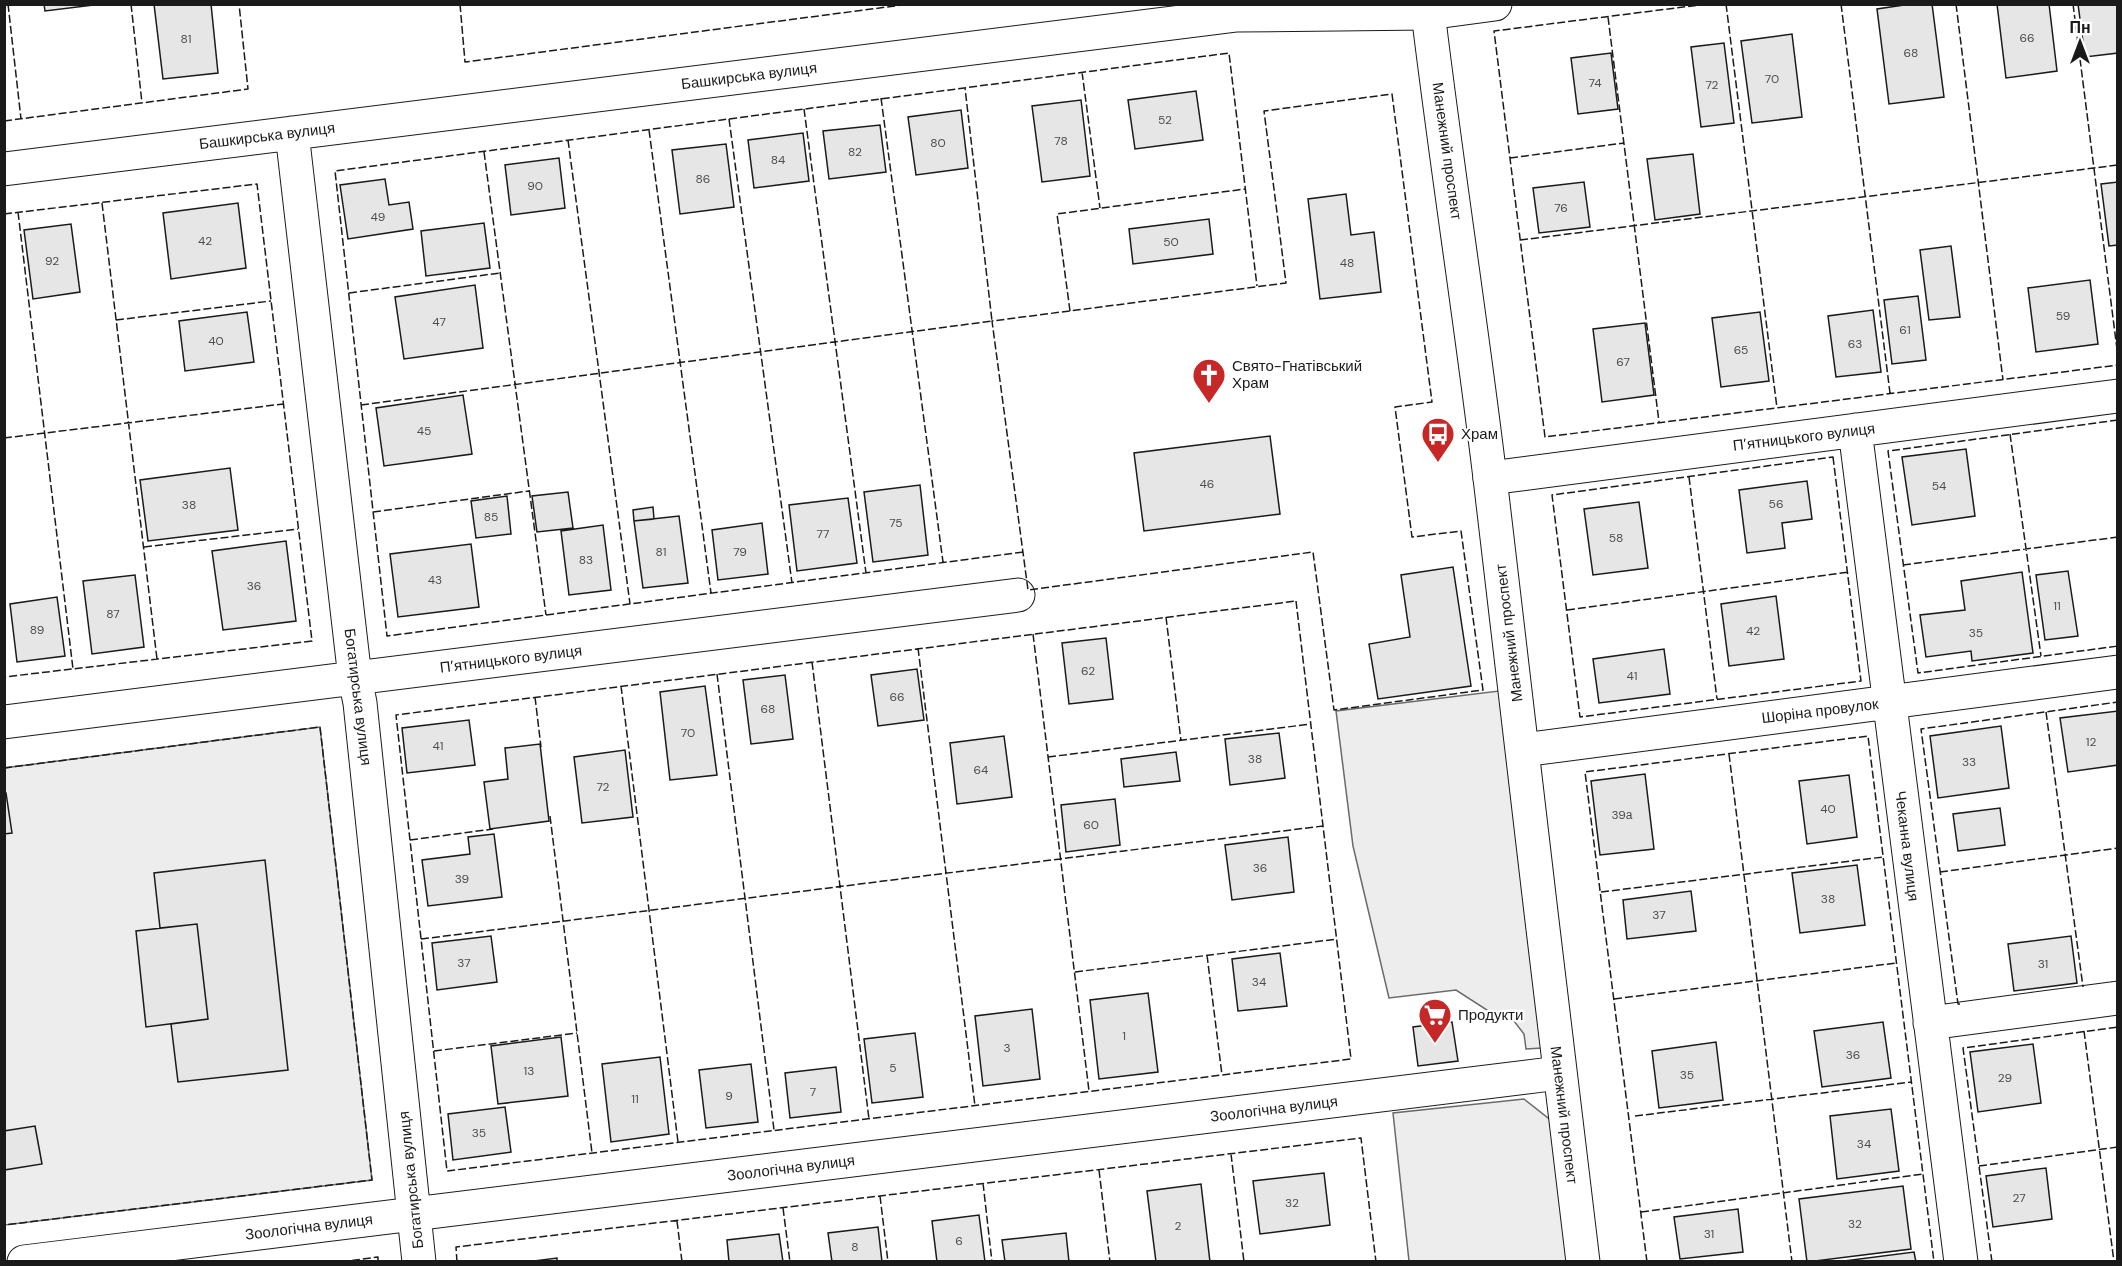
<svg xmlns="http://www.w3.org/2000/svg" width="2122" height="1266" viewBox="0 0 2122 1266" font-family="'DM Sans',sans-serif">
	<rect width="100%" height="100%" fill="#fff"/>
	<!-- built -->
	<path fill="#ededed" stroke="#6a6a6a" stroke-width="1.5" d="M1499 691 1542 1048 1526 1049 1524 1034 1507 1012 1493 1014 1456 990 1389 998 1353 846 1336 711Z
		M320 727 372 1180 5 1225 4 768Z
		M1524 1099 1553 1122 1568 1261H1409L1393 1113Z"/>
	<!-- building -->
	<path fill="#e6e6e6" stroke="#1a1a1a" stroke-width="1.5" d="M44 4H102L45 11Z
		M154 4H211L218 73 163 79Z
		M1911 4H1932L1944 97 1889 104 1877 9Z
		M1997 4H2049L2057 71 2006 78Z
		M2078 4H2118V53L2085 57Z
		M1792 34 1802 117 1752 123 1741 41Z
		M1724 43 1734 123 1701 127 1691 47Z
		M1611 53 1618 109 1578 114 1571 58Z
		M1196 91 1203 140 1135 149 1128 100Z
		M1081 100 1090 176 1042 182 1032 106Z
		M961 110 968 168 916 175 908 117Z
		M880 125 886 172 829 179 823 131Z
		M803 133 809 181 754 188 748 140Z
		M726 144 734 207 680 214 672 150Z
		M1693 154 1700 214 1655 220 1647 159Z
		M559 158 565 208 511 215 505 165Z
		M385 179 389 205 409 202 413 229 348 239 340 185Z
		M1584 182 1590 227 1539 233 1533 188Z
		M2118 182V245L2109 246 2101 184Z
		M1346 194 1351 235 1374 232 1381 292 1320 299 1308 199Z
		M238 203 246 268 171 279 163 213Z
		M1209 219 1213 254 1133 264 1129 229Z
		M484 223 490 268 426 276 421 231Z
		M71 224 80 292 33 299 24 230Z
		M1951 246 1960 317 1929 320 1920 250Z
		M2090 280 2098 344 2036 352 2028 288Z
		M475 285 483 348 404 359 395 297Z
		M1918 296 1926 360 1892 364 1884 300Z
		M1873 310 1881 372 1836 377 1828 316Z
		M247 312 254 362 185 371 179 321Z
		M1760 312 1769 381 1721 387 1712 318Z
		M1645 323 1654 395 1602 402 1593 329Z
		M463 395 472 454 384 466 376 408Z
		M1270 436 1280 514 1144 531 1134 453Z
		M1966 449 1975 516 1912 525 1902 457Z
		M230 468 238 530 148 541 140 480Z
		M1807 481 1812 519 1782 523 1785 548 1747 553 1739 490Z
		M920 485 928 555 873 562 864 492Z
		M568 492 573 528 537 532 532 496Z
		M507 496 511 534 476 538 471 501Z
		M848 498 857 563 797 571 789 505Z
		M1639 502 1648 568 1593 575 1584 509Z
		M653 507 654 519 634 521 633 510Z
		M679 516 688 583 643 588 634 521Z
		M762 523 768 574 718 580 712 530Z
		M603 525 611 590 569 595 561 531Z
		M286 541 296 621 223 630 212 551Z
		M471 544 479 607 398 617 390 554Z
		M1453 567 1471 686 1378 699 1369 644 1410 637 1401 575Z
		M2068 571 2078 636 2045 640 2036 575Z
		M2022 572 2033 653 1972 661 1971 651 1926 657 1920 615 1965 610 1961 581Z
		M135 575 144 647 92 654 83 581Z
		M1776 596 1784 659 1729 666 1721 604Z
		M57 597 65 656 17 662 10 604Z
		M1106 638 1113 699 1069 704 1062 643Z
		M1664 649 1670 694 1599 703 1593 659Z
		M917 669 924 720 878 726 871 675Z
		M785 675 793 739 751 744 743 680Z
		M705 686 717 775 670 780 660 692Z
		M2118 711V765L2068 772 2060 718Z
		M469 720 475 765 407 773 402 728Z
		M2001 726 2009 788 1938 798 1930 736Z
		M1279 733 1285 778 1230 785 1225 739Z
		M1004 736 1012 797 957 804 950 743Z
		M540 744 549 821 490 829 484 782 508 779 505 748Z
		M625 750 633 817 582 823 574 757Z
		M1176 752 1180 781 1124 787 1121 759Z
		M1645 774 1654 849 1600 855 1591 781Z
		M1849 775 1857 837 1807 844 1799 781Z
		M4 793H6L12 833 4 834Z
		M1115 799 1120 845 1066 852 1061 805Z
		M2000 808 2005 845 1958 851 1953 814Z
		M494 834 502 897 428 906 422 860 470 854 468 837Z
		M1288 837 1294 892 1232 900 1225 845Z
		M265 860 288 1070 178 1082 171 1024 208 1019 197 924 160 928 154 873Z
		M1857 865 1865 925 1800 933 1792 873Z
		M1691 891 1696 931 1627 939 1623 900Z
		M197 924 208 1019 146 1027 136 931Z
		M491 936 497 982 437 990 432 943Z
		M2071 936 2077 983 2014 991 2008 944Z
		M1280 953 1287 1006 1238 1011 1232 959Z
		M1148 993 1158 1072 1099 1079 1090 1000Z
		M1032 1009 1040 1079 983 1086 975 1016Z
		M1452 1022 1458 1061 1418 1066 1413 1027Z
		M1883 1022 1891 1078 1822 1087 1814 1031Z
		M915 1033 923 1097 872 1103 864 1039Z
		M561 1037 568 1096 498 1104 491 1046Z
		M1716 1042 1723 1100 1659 1108 1652 1051Z
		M2033 1044 2041 1103 1978 1112 1970 1052Z
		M660 1057 669 1134 611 1142 602 1064Z
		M751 1064 758 1122 706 1128 699 1070Z
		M836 1067 841 1112 790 1118 785 1073Z
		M505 1107 511 1152 453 1160 448 1114Z
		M1891 1109 1899 1171 1837 1179 1830 1116Z
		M35 1126 42 1164 4 1170V1131Z
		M2046 1168 2052 1219 1993 1227 1986 1176Z
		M1324 1173 1330 1225 1260 1234 1253 1181Z
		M1201 1184 1210 1262H1156L1147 1191Z
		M1903 1186 1911 1249 1807 1262 1799 1199Z
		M1738 1209 1743 1252 1680 1259 1674 1217Z
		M979 1215 985 1262H937L932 1221Z
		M878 1227 882 1262H832L828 1233Z
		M1066 1233 1069 1262H1005L1002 1240Z
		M779 1234 783 1262H729L727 1240Z
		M1914 1252 1916 1262H1836Z
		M557 1258V1262H526Z"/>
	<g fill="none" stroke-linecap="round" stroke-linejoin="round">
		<defs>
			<path id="minor" d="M292 133 355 678 360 703 419 1262
				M4 169 1237 15 1428 13 1495 4
				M1855 430 1961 1262
				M1490 478 2118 396
				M4 722 1018 595
				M1523 750 2118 672
				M1930 1023 2118 998
				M24 1262 1559 1073"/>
			<path id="tertiary" d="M1427 4C1446 163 1471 320 1490 478 1522 739 1550 1001 1583 1262"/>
		</defs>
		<!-- minor casing -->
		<use href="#minor" stroke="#1a1a1a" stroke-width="35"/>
		<!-- tertiary casing -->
		<use href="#tertiary" stroke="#1a1a1a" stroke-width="35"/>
		<!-- minor -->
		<use href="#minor" stroke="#fff" stroke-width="33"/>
		<!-- tertiary -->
		<use href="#tertiary" stroke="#fff" stroke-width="33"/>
		<!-- fence -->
		<path stroke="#1a1a1a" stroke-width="1.5" stroke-dasharray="8 3" stroke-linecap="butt" d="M8 4 21 119
			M131 4 142 103
			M460 4 465 62 910 4
			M1707 4 1494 31 1545 437 2118 365
			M1726 4 1777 408
			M1841 4 1890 393
			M1956 4 2003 380
			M2073 4 2118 357
			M1608 17 1659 422
			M1082 72 1100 208
			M1392 94 1432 402 1395 407 1412 537 1461 531 1483 690 1334 710 1313 552 1028 590 992 321 1286 283 1264 111Z
			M881 98 943 562
			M804 109 866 573
			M729 119 792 583
			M4 121 248 89 239 4
			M649 130 711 593
			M568 140 630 604
			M484 152 546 615
			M1510 158 1624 143
			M102 203 157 659
			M18 212 73 669
			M4 214 257 184 312 641 4 677
			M1520 240 2118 165
			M349 293 500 273
			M1070 311 1057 214 1245 189
			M116 320 271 301
			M361 405 992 321 965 88
			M2118 420 1888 451 1918 673 2118 646
			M2010 434 2041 656
			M4 438 283 404
			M1833 457 1861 681 1580 717 1552 495Z
			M1689 477 1717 699
			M373 512 529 491
			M144 547 298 529
			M1023 552 387 636 335 171 1229 53 1257 286
			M1903 565 2118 537
			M1296 601 1351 1059 447 1171 396 715Z
			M1567 610 1849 572
			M1166 617 1181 741
			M1033 634 1089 1091
			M918 648 975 1106
			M812 662 869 1119
			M717 674 774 1130
			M621 686 678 1142
			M535 697 541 747
			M2046 712 2083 987
			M1729 754 1792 1262
			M1048 757 1311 724
			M4 768 320 727 372 1180 4 1225
			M550 816 592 1153
			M410 840 493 829
			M1940 872 2118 848
			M1601 892 1883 857
			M421 939 1323 826
			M1207 955 1222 1075
			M1075 972 1337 939
			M1614 999 1896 963
			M1960 1004H1958L1921 729 2118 702
			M2084 1031 2114 1262
			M434 1051 577 1033
			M1635 1116 1911 1082
			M1231 1154 1244 1262
			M1979 1166 2118 1147
			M1099 1170 1110 1262
			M983 1183 992 1262
			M880 1196 888 1262
			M783 1208 790 1262
			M1641 1212 1923 1174
			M677 1221 682 1262
			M341 1262 378 1257V1262
			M457 1262 456 1247 1361 1138 1376 1262
			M1647 1262 1585 772 1868 736 1934 1262
			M1992 1262 1963 1048 2118 1027"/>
	</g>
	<!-- icons -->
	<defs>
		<symbol id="church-pin" viewBox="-11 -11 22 30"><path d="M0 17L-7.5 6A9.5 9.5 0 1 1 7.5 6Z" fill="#c62828" stroke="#fff"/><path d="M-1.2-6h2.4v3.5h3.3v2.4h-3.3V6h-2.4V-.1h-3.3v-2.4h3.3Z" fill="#fff"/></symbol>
		<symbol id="bus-pin" viewBox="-11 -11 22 30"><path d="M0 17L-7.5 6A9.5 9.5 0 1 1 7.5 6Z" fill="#c62828" stroke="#fff"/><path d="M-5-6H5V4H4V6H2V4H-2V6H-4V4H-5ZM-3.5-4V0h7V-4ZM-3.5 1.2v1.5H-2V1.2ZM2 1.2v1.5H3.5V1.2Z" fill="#fff"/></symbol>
		<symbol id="supermarket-pin" viewBox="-11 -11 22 30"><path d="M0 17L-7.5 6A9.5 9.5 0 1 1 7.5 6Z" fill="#c62828" stroke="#fff"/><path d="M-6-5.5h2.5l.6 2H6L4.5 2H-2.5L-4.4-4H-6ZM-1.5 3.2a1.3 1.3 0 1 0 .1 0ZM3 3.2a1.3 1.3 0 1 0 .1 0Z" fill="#fff"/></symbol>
	</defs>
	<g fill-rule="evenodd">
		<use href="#church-pin" x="1190" y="356" width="38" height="52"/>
		<use href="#bus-pin" x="1419" y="415" width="38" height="52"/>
		<use href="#supermarket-pin" x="1416" y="996" width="38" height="52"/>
	</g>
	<g text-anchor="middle" stroke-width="4.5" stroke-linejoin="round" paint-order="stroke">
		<!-- number labels -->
		<g font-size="12" fill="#4d4d4d">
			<text x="2027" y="42">66</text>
			<text x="186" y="43">81</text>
			<text x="1911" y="57">68</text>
			<text x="1772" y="83">70</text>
			<text x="1595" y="87">74</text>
			<text x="1712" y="89">72</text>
			<text x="1165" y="124">52</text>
			<text x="1061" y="145">78</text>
			<text x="938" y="147">80</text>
			<text x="855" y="156">82</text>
			<text x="778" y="164">84</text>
			<text x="703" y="183">86</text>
			<text x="535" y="190">90</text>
			<text x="1561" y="212">76</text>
			<text x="378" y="221">49</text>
			<text x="205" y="245">42</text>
			<text x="1171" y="246">50</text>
			<text x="52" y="265">92</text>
			<text x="1347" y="267">48</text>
			<text x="2063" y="320">59</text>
			<text x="439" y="326">47</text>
			<text x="1905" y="334">61</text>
			<text x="216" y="345">40</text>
			<text x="1855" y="348">63</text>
			<text x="1741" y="354">65</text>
			<text x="1623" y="366">67</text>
			<text x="424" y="435">45</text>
			<text x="1207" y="488">46</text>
			<text x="1939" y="490">54</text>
			<text x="1776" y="508">56</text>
			<text x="189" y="509">38</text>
			<text x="491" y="521">85</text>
			<text x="896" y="527">75</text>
			<text x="823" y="538">77</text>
			<text x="1616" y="542">58</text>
			<text x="661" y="556">81</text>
			<text x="740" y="556">79</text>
			<text x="586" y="564">83</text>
			<text x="435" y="584">43</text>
			<text x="254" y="590">36</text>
			<text x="2057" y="610">11</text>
			<text x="113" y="618">87</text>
			<text x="37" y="634">89</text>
			<text x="1753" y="635">42</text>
			<text x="1976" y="637">35</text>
			<text x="1088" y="675">62</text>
			<text x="1632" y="680">41</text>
			<text x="897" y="701">66</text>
			<text x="768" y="713">68</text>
			<text x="688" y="737">70</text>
			<text x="2091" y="746">12</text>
			<text x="438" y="750">41</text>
			<text x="1255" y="763">38</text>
			<text x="1969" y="766">33</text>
			<text x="981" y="774">64</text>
			<text x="603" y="791">72</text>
			<text x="1828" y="813">40</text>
			<text x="1622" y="819">39а</text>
			<text x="1091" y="829">60</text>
			<text x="1260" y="872">36</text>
			<text x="462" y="883">39</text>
			<text x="1828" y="903">38</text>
			<text x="1659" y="919">37</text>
			<text x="464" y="967">37</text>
			<text x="2043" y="968">31</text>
			<text x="1259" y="986">34</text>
			<text x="1124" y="1040">1</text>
			<text x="1007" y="1052">3</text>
			<text x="1853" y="1059">36</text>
			<text x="893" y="1072">5</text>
			<text x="529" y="1075">13</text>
			<text x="1687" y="1079">35</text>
			<text x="2005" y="1082">29</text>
			<text x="813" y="1096">7</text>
			<text x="729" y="1100">9</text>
			<text x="635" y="1103">11</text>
			<text x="479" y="1137">35</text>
			<text x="1864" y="1148">34</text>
			<text x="2019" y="1202">27</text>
			<text x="1292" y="1207">32</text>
			<text x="1855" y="1228">32</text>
			<text x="1178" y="1230">2</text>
			<text x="1709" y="1238">31</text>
			<text x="959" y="1245">6</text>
			<text x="855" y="1251">8</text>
		</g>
		<!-- street labels -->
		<g font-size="15" fill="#1a1a1a" stroke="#fff">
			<text transform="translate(749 76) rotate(-7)" y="5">Башкирська вулиця</text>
			<text transform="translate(267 136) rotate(-7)" y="5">Башкирська вулиця</text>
			<text transform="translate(1447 151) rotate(82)" y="5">Манежний проспект</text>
			<text transform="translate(1804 437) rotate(-7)" y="5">П’ятницького вулиця</text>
			<text transform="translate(1509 633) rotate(-97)" y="5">Манежний проспект</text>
			<text transform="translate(511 659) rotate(-7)" y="5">П’ятницького вулиця</text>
			<text transform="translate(358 697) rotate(83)" y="5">Богатирська вулиця</text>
			<text transform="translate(1820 711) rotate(-7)" y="5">Шоріна провулок</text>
			<text transform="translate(1907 846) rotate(83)" y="5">Чеканна вулиця</text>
			<text transform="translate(1274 1109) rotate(-7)" y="5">Зоологічна вулиця</text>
			<text transform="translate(1564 1115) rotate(83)" y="5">Манежний проспект</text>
			<text transform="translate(791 1168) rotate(-7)" y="5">Зоологічна вулиця</text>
			<text transform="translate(411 1180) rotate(-96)" y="5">Богатирська вулиця</text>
			<text transform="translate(309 1227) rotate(-7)" y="5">Зоологічна вулиця</text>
		</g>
		<!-- poi labels -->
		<g font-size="15" fill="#1a1a1a" stroke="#fff" text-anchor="start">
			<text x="1232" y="371">Свято-Гнатівський<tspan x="1232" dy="17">Храм</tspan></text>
			<text x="1461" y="439">Храм</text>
			<text x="1458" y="1020">Продукти</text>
		</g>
	</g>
	<!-- border -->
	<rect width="2122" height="1266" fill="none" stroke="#1a1a1a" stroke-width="12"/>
	<!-- north arrow -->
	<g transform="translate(2080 42)" stroke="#ffffff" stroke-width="4.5" paint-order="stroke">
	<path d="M0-4.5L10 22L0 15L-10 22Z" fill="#1a1a1a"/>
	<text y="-9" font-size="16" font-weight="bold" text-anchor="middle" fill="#1a1a1a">Пн</text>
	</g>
</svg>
